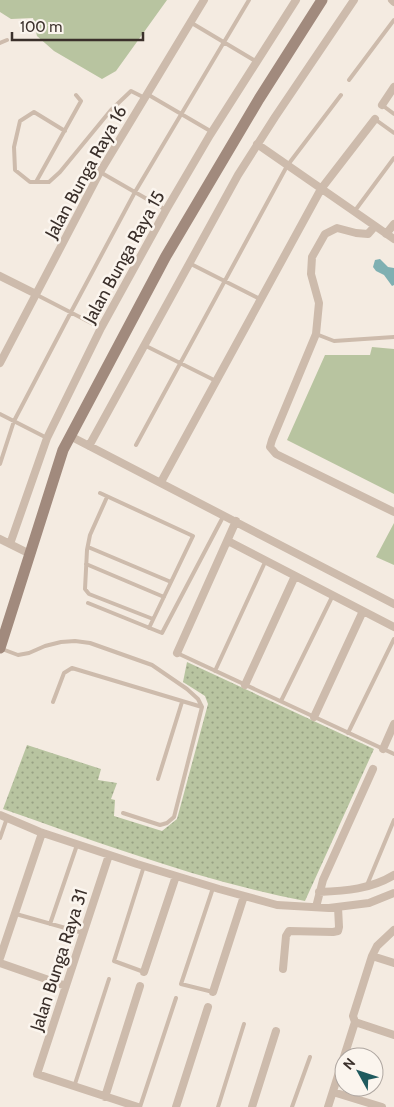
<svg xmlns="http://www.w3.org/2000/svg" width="394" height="1107" viewBox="0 0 394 1107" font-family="Cabin,sans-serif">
	<defs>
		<pattern id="grass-dots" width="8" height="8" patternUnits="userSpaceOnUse" patternTransform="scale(1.25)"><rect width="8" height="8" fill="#b8c4a0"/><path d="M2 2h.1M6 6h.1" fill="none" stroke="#97a083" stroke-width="1.8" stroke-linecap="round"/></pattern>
	</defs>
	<rect width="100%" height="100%" fill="#f4ebe1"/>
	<!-- grass -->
	<path fill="url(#grass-dots)" d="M187 662 374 749 305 901C201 881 103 844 3 809L27 745 101 769 98 780 117 783 111 799 115 800 114 816 162 831 177 819 208 704 205 696 183 682Z"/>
	<!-- park -->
	<path fill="#b8c4a0" d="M0 0H167L116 71 102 79 54 51 37 36 33 18 11 19 0 12Z
		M372 347 394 349V494L287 440 325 355H370Z
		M394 523V565L376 557Z"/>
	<!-- water -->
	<path fill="#7fb0b2" d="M380 259 388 267 394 268V285L392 286 384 275 376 271 373 267 375 260Z"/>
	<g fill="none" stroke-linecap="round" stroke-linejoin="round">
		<!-- lane -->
		<path stroke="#cdbbac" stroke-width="4" d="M190 22 257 62
			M0 43 7 40
			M349 80 394 20
			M147 94 212 132
			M382 105 394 114
			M376 120 394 133
			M65 131 34 112 20 121 14 147 15 170 30 182H49L60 172 111 110 131 91 145 98
			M100 172 166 210
			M36 182 81 101 76 95
			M354 212 394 158
			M189 263 260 299
			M37 295 101 328
			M316 334 334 341 394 337
			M144 345 216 381
			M0 414 47 438
			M136 445 287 166 341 95
			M0 464 14 421 71 312 135 192 249 0
			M100 493 193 536 149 628
			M107 497 90 535 87 550 85 589 89 594 153 619
			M88 547 171 582
			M86 564 164 597
			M88 603 162 633 224 515
			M2 649 18 655 29 653 45 646 61 642 75 641 90 643 152 665 187 689 198 699 202 707 174 817 167 823 160 825 123 813
			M177 653 394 754
			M215 671 266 560
			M281 701 333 595
			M53 702 64 673 72 668 202 707
			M348 733 394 639
			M158 779 182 702
			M0 838 7 818
			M367 885 394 820
			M16 914 83 933
			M50 924 77 845
			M144 972 114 961 144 866
			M213 992 181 984 213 888
			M74 1087 109 979
			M140 1107 176 998
			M218 1107 244 1024
			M292 1107 310 1057"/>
		<!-- street -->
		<path stroke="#cdbbac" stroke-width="8" d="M392 0 394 2
			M382 105 394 87
			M257 144 394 239
			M375 226 368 234 356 233 337 228 325 234 312 257 311 274 319 303 316 334 272 440 270 447 276 454 394 512
			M386 234 394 224
			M0 276 36 294
			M0 363 100 172 204 0
			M70 436 394 604
			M89 446 238 175 275 117 354 0
			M161 482 321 189 375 119
			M0 539 30 554
			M228 541 394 627
			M10 544 47 438 101 328 166 210 210 135 296 0
			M177 653 236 521
			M245 685 295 576
			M314 717 363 611
			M383 749 394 724
			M0 815 40 832 137 864 219 889 277 905 329 908 369 903 394 893
			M109 855 37 1074 138 1107
			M319 892C346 891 371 889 394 875
			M316 907 323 880 373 769
			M372 956 394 963
			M0 958 42 833
			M0 963 66 986
			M283 969 286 936 289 931 333 932 338 931 339 927 338 907
			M144 972 176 876
			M213 992 244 896
			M355 1022 353 1016 372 956 377 946 394 930
			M355 1022 394 1035
			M333 1092 382 1107
			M105 1097 140 986
			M176 1107 208 1007
			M252 1107 276 1031
			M328 1107 355 1022"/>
		<!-- secondary -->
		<path stroke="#a18a7d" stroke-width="11" d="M0 648 63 450 166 256 259 99 322 0"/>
	</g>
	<g text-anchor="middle" stroke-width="5" stroke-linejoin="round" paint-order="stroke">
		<!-- street labels -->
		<g font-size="18" fill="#3b302b" stroke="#fbf5ee">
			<text transform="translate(86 172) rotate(-61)" y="6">Jalan Bunga Raya 16</text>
			<text transform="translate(124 257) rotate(-61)" y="6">Jalan Bunga Raya 15</text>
			<text transform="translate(59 960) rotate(-72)" y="6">Jalan Bunga Raya 31</text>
		</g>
	</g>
	<!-- north arrow -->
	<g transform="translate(359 1072) rotate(310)"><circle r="24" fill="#fbf5ee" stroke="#aea6a0"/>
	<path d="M0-4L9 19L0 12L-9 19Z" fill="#1f5a5e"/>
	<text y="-8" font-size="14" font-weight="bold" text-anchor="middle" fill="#3b302b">N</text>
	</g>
	<!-- scale -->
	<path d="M12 32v8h131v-8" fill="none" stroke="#3b302b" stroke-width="2.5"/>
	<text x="20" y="32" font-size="15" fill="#3b302b" stroke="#fbf5ee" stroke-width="4" paint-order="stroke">100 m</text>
</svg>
